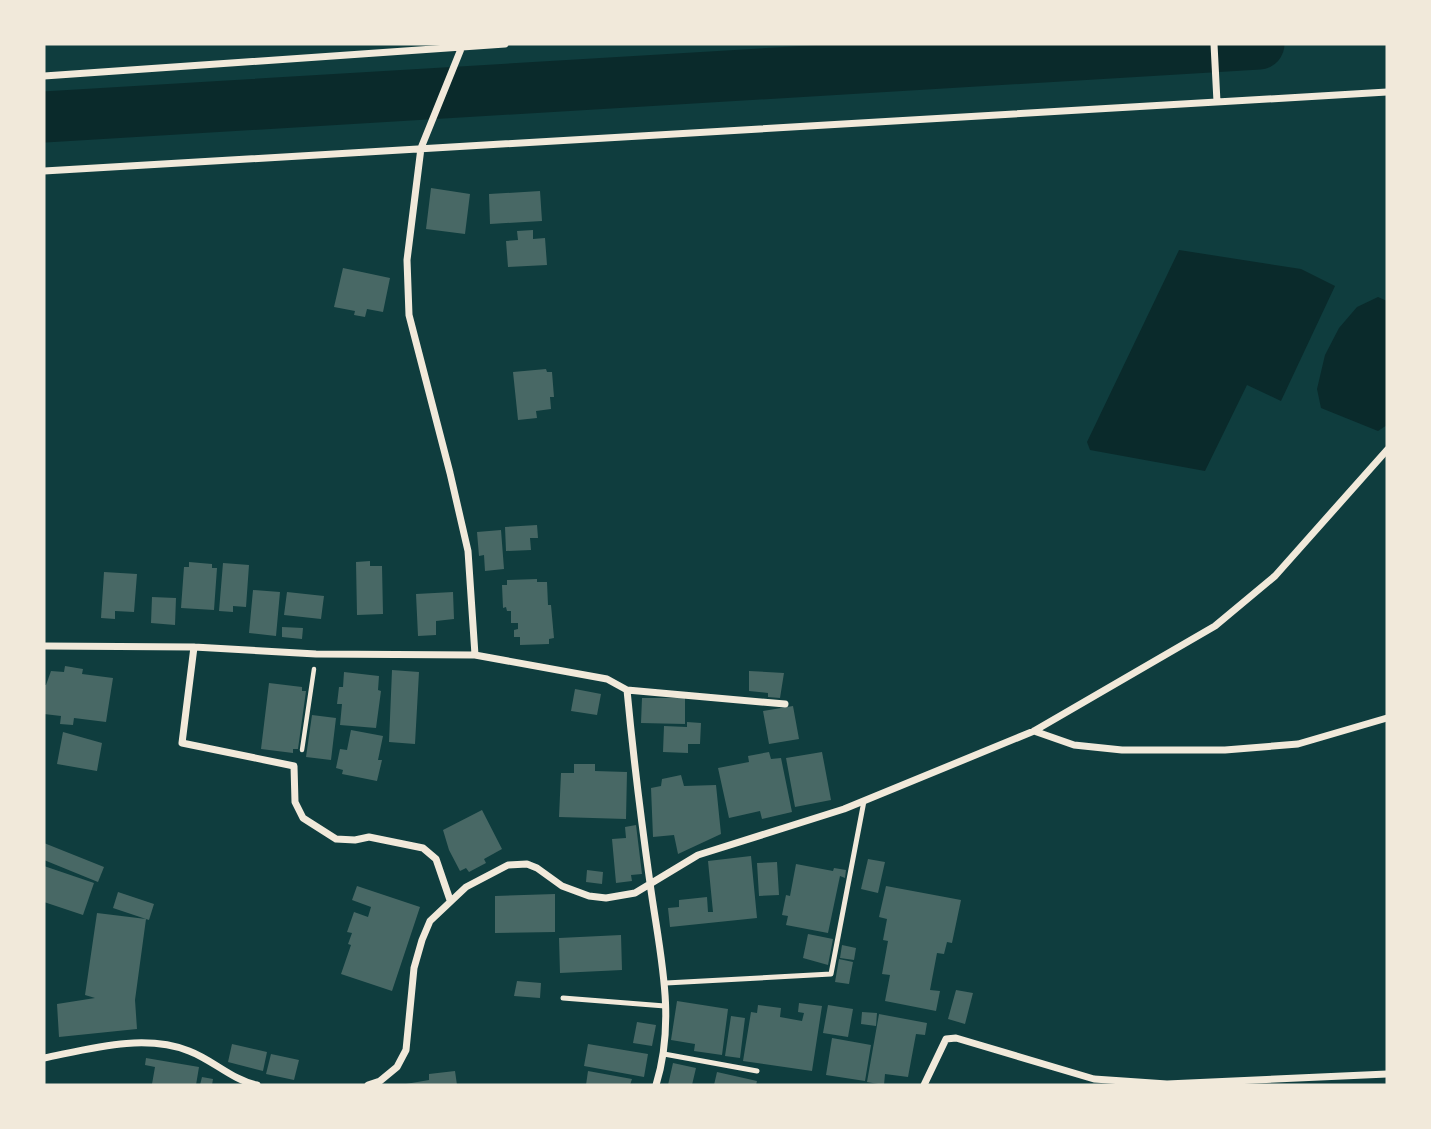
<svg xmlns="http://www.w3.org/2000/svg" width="1431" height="1129" viewBox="0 0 1431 1129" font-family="Inter,sans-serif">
	<rect width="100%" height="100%" fill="#0f3d3e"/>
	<!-- water -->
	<path fill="#0a2a2b" d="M1179 250 1301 269 1335 286 1281 401 1247 385 1205 471 1090 450 1087 442Z
		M1378 297 1387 301V425L1378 431 1321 408 1317 389 1325 355 1339 328 1357 307Z"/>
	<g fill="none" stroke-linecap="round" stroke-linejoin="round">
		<!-- river -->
		<path stroke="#0a2a2b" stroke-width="51" d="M44 117 1259 44"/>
	</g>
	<!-- building -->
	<path fill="#486865" d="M431 188 470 194 465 234 426 229Z
		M540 191 542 221 490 224 489 194Z
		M533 230V239L545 238 547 265 508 267 506 241 518 240 517 231Z
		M343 268 390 278 383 312 367 309 365 317 354 315 355 311 334 307Z
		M546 369 547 372H552L554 397H550L551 409 536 411 537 418 518 420 513 372Z
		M537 525 538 538H530L531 550 506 551 505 527Z
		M501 530 504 569 485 571 484 555 479 556 477 532Z
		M370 561V566H382L383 614 357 615 356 562Z
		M189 562 212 564V568H217L214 610 181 608 184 567H189Z
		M223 563 249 565 246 607 233 606V612L219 611Z
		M104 572 137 574 134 612 115 611V619L101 618Z
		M537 579V582H547L548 605H551L554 638 549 639V644L520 645V637H514V630L518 629V623H511V611H507L506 607 503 608 502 585H507V580Z
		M253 590 280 592 276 636 249 633Z
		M287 592 324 596 321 619 284 615Z
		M453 592 454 619 436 621V635L418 636 416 594Z
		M152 597 176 598 175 625 151 623Z
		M282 627 303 628 302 639 282 637Z
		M65 666 83 669 82 674 113 678 106 722 74 718 73 725 60 724 61 716 44 714V685H46L51 671 64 672Z
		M392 670 419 672 415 744 389 742Z
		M749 671 784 673 780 698 768 697V693L749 691Z
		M344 672 379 676 378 690 381 691 376 728 340 725 342 704H337L339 687H343Z
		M269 683 302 687V691H306L298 749H293V753L261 749Z
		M575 689 601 694 597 715 571 711Z
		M642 698H685V724L641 723Z
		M793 706 799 739 769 744 763 711Z
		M312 715 336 718 331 760 306 757Z
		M687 722 701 723 700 744H688V753L663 752 664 726 687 727Z
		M351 730 383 736 378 760H382L377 781 342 774 343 770 336 768 340 749 347 750Z
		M63 732 102 743 97 771 57 764Z
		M769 752 771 759 781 758 792 812 762 819 760 811 729 818 718 768 749 762 748 756Z
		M822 752 831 800 795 807 786 758Z
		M574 764H595V771L627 772 626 819 559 817 561 773H574Z
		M681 775 684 786 716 785 721 834 678 854 674 835 653 837 651 788 661 786 662 779Z
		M482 810 502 849 484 859 486 863 469 872 466 868 460 871 449 850 443 830Z
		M636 825 642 874 631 875 632 881 616 883 612 839 626 838 625 827Z
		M44 843 104 867 98 882 44 860Z
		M751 856 757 918 670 927 668 908 679 907V900L707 897 708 912H713L708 861Z
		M868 859 885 862 878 893 861 889Z
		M777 862 779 895 759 896 757 863Z
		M796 864 833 871 834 868 846 870 845 878 840 876 828 933 786 925 788 916 782 915 786 895 790 896Z
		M44 866 94 883 83 915 44 902Z
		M587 870 603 872 602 884 586 882Z
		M357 886 420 907 392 991 341 974 351 945 348 944 352 933 347 932 354 912 368 917 371 907 352 900Z
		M886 886 961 900 952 943 947 942 944 954 937 953 930 990 940 991 936 1011 885 1001 890 975 882 974 888 941 883 940 887 919 879 917Z
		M118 892 154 904 149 920 113 908Z
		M555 894V932L495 933V896Z
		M97 913 146 919 135 1000 137 1029 59 1037 57 1004 95 998 85 995Z
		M808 934 833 939 828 965 803 958Z
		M621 935 622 970 560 973 559 938Z
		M842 945 856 948 854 960 840 958Z
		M839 959 853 962 849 984 835 982Z
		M517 981 541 983 540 998 514 996Z
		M956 990 973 993 965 1024 948 1019Z
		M677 1001 728 1009 722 1055 694 1051 695 1044 671 1040Z
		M799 1003 822 1006 812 1071 743 1061 751 1012 757 1013 758 1005 781 1008 780 1017 802 1021 804 1013 798 1012Z
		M828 1005 853 1009 848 1037 823 1033Z
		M862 1012 877 1013 876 1026 861 1024Z
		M879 1014 927 1023 925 1035 916 1034 908 1077 885 1074 884 1085 867 1082Z
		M731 1016 745 1018 740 1058 725 1056Z
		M637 1022 656 1025 652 1046 633 1043Z
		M832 1038 871 1045 865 1081 826 1075Z
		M232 1044 267 1052 263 1071 228 1062Z
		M588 1044 648 1054 644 1077 584 1066Z
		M271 1054 299 1060 294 1080 266 1074Z
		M146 1058 199 1067 196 1085 152 1084 155 1067 145 1065Z
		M673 1063 696 1068 692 1085H668Z
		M455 1071 457 1085H400L429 1080V1074Z
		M588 1071 632 1079 630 1085H586Z
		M717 1072 757 1081 756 1085H714Z
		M202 1077 213 1079 212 1085H200Z"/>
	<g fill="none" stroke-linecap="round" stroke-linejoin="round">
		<!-- path -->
		<path stroke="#f1e9da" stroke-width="4.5" d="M302 750 314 669"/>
		<!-- service -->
		<path stroke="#f1e9da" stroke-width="5" d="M666 983 831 974 864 801
			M563 998 665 1006
			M664 1054 757 1071"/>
		<!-- minor -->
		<path stroke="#f1e9da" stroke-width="7" d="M463 44 421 148 407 260 409 315 450 473 468 551 475 655
			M1214 44 1217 102
			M44 76 505 44
			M44 171 1387 92
			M44 646 194 647 316 654 475 655 607 679 627 690C633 754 641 819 650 883 659 951 677 1017 656 1085
			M194 647 182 743 294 766 295 802 303 818 336 839 355 840 369 837 423 848 436 859 450 900
			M627 690 785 704
			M1034 731 1074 745 1122 750H1225L1298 744 1387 718
			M44 1058C89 1049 144 1033 189 1051 213 1060 232 1080 257 1085
			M368 1085 380 1081 397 1067 406 1050 414 968 422 940 430 921 466 887 508 865 527 864 537 868 562 886 589 896 606 898 635 893 698 855 844 809 1034 731 1215 626 1275 576 1387 450
			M924 1085 946 1039 956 1038 1094 1079 1167 1084 1387 1074"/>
	</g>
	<!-- border -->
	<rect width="1431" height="1129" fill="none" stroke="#f1e9da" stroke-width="91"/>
</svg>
